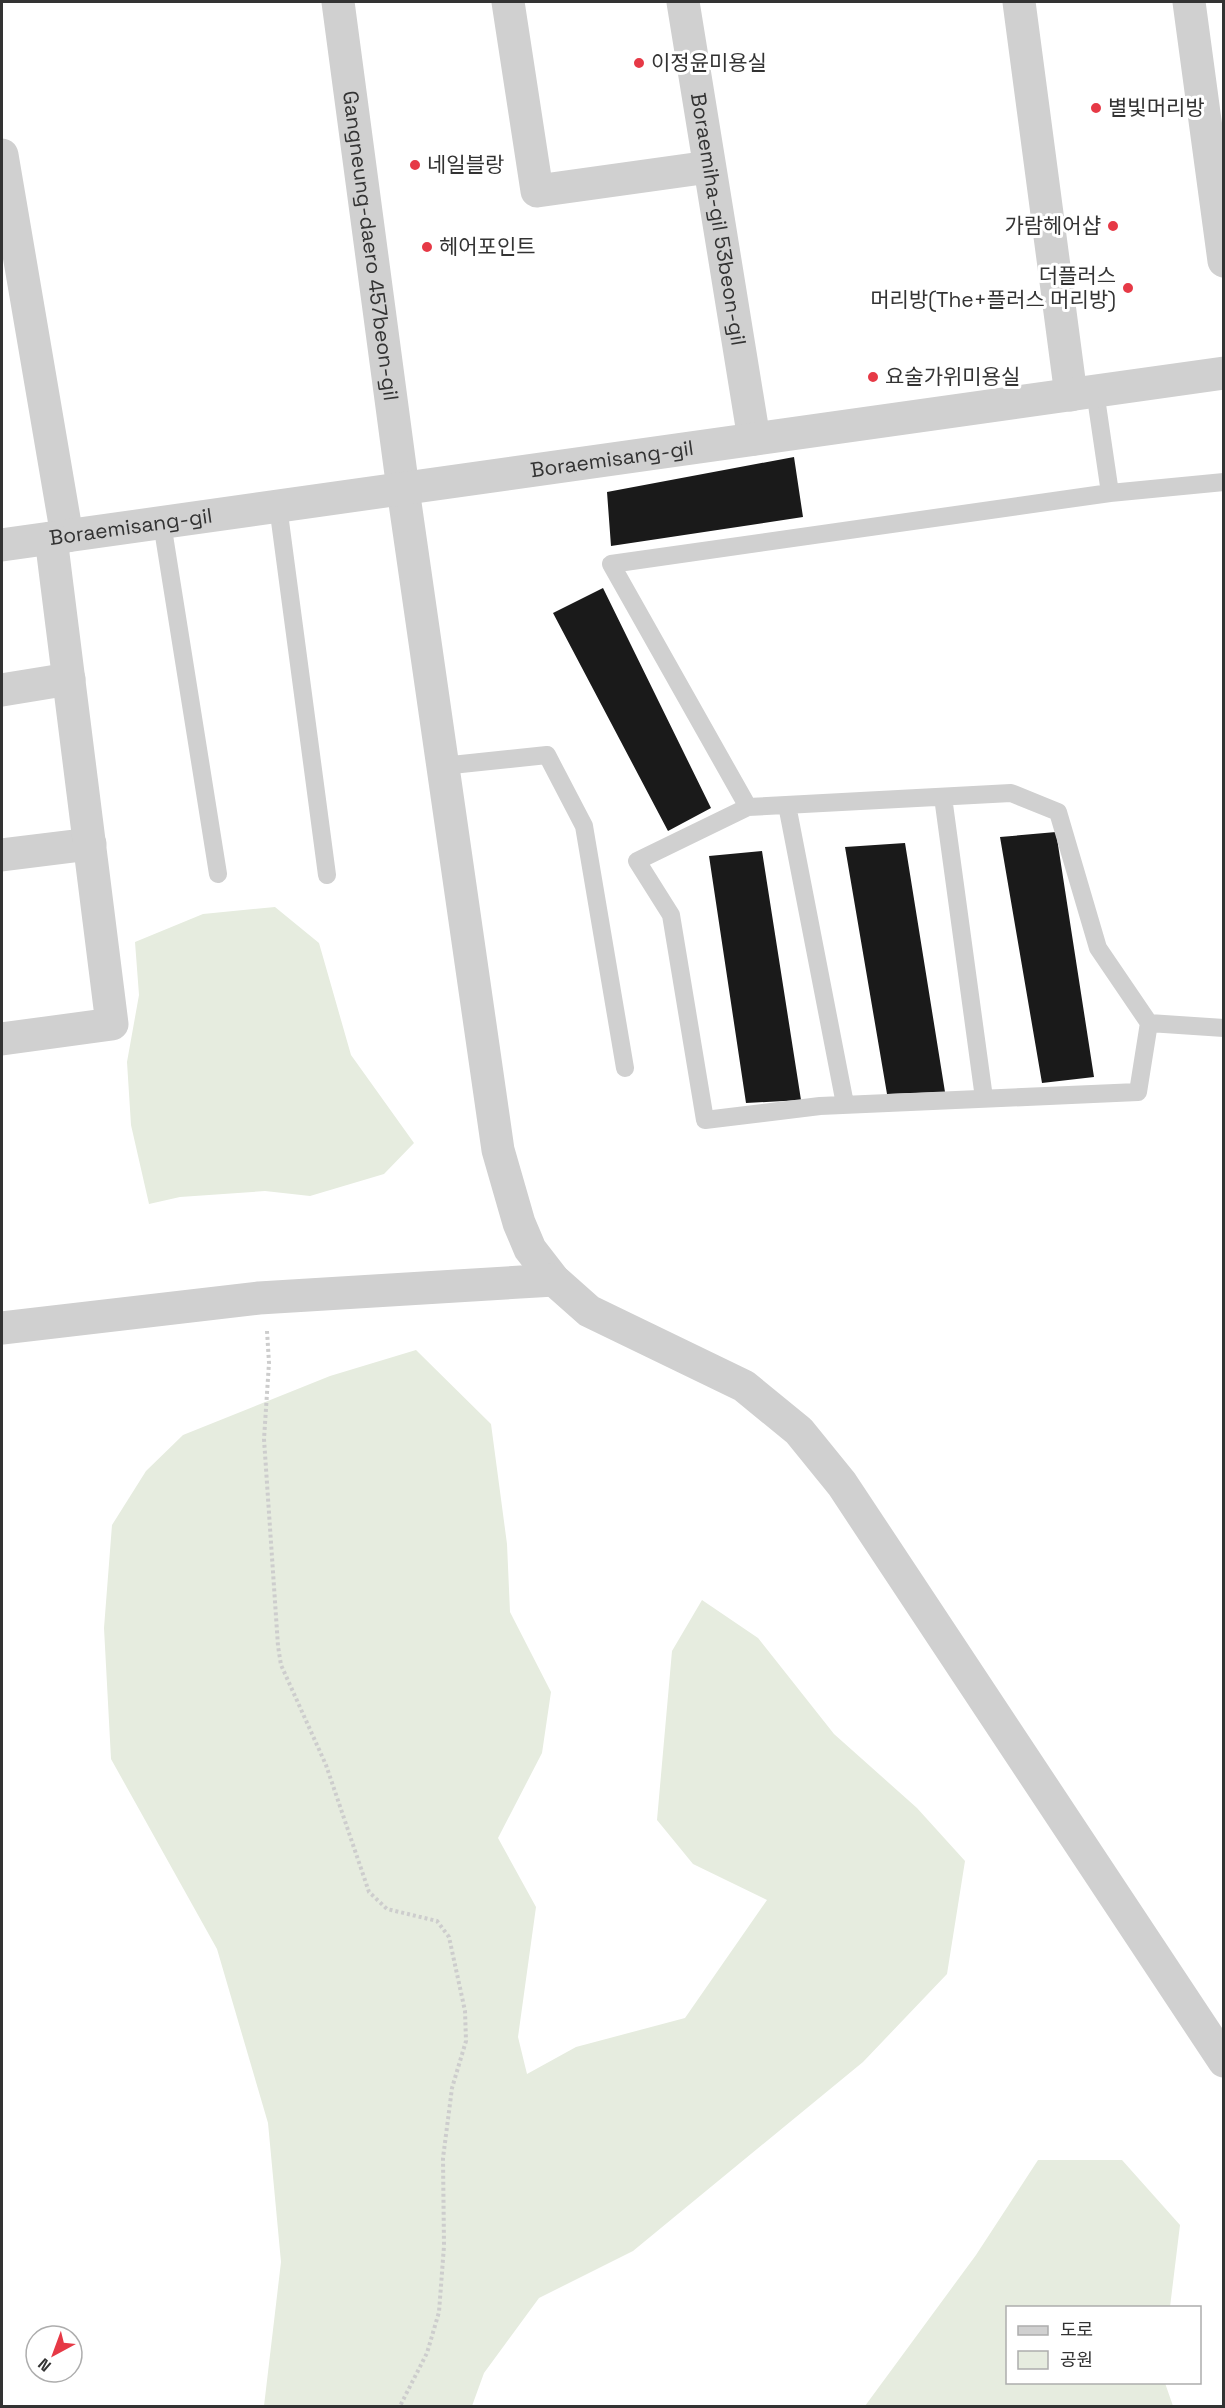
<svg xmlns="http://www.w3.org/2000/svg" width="1225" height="2408" viewBox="0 0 1225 2408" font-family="'Space Grotesk','Noto Sans KR',sans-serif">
	<rect width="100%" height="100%" fill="#fff"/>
	<!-- green -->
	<path fill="#e6ecdf" d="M275 907 319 943 351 1055 414 1143 384 1174 310 1196 265 1191 180 1197 149 1204 131 1125 127 1062 139 995 135 942 203 914Z
		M416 1350 491 1424 507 1544 510 1612 551 1692 542 1753 498 1838 536 1907 518 2037 527 2074 576 2047 685 2018 767 1900 693 1864 657 1820 672 1651 702 1600 758 1638 834 1734 917 1808 965 1861 947 1974 863 2062 633 2251 539 2298 484 2373 472 2406H264L281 2262 268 2123 217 1949 111 1759 104 1628 112 1525 146 1471 183 1435 330 1376Z
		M1038 2160H1122L1180 2225 1170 2307 1008 2308V2382L1165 2383 1173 2406H865L976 2255Z"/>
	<!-- building -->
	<path fill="#1a1a1a" d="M794 457 803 517 611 546 607 492Z
		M603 588 711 808 668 831 553 613Z
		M1056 832 1094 1077 1042 1083 1000 837Z
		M905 843 945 1092 887 1094 845 847Z
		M762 851 801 1100 746 1103 709 856Z"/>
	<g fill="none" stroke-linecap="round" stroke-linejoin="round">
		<!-- path -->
		<path stroke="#cdcdcd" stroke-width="4" stroke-dasharray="3 3" stroke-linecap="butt" d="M267 1331 269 1363 264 1439 278 1646 281 1665 326 1765 369 1892 387 1909 437 1921 449 1937 465 2011 466 2041 452 2088 443 2158 444 2246 439 2312 427 2353 400 2406"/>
		<!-- lane -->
		<path stroke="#d0d0d0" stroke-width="18" d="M1095 391 1110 493 1224 482
			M278 506 327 875
			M162 523 218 874
			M442 766 547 755 584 826 625 1068
			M1011 793 1058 812 1098 948 1149 1023 1138 1092 820 1106 705 1120 671 915 637 861 748 807Z
			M943 797 984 1098
			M787 805 845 1104
			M748 807 611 564 1110 493
			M1149 1023 1224 1028"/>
		<!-- street -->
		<g stroke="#d0d0d0" stroke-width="33">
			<path id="s1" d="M338 2 403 489 498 1150 519 1223 530 1249 554 1280 589 1311 744 1386 799 1431 842 1484 1224 2061"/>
			<path d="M508 2 537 191 709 167"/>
			<path id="s2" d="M683 2 754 439"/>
			<path d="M1019 2 1071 395"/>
			<path d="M1189 2 1224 261"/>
			<path d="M2 155 67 536"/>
			<path id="s3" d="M2 545 1224 373"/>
			<path d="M2 690 69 679"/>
			<path d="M2 855 90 844"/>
			<path d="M2 1039 112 1024 51 538"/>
			<path d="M2 1328 259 1298 554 1280"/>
		</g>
	</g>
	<!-- markers -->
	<g fill="#e63946" stroke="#fff" stroke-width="2">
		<circle cx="639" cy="63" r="6"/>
		<circle cx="1096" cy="108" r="6"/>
		<circle cx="415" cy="165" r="6"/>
		<circle cx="1113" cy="226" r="6"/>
		<circle cx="427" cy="247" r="6"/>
		<circle cx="1128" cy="288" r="6"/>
		<circle cx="873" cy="377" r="6"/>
	</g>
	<g text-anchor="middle" stroke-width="6" stroke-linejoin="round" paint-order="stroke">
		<!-- poi labels -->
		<g font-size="21" fill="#333" stroke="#fff" text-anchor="start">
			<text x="651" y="70">이정윤미용실</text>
			<text x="1108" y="115">별빛머리방</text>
			<text x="427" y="172">네일블랑</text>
			<text x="1101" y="233" text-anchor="end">가람헤어샵</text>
			<text x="439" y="254">헤어포인트</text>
			<text x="1116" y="283" text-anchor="end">더플러스<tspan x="1116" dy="24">머리방(The+플러스 머리방)</tspan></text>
			<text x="885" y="384">요술가위미용실</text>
		</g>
		<!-- street labels -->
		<g font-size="21" fill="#333" stroke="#fff">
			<text dy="7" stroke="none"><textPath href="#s2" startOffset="220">Boraemiha-gil 53beon-gil</textPath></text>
			<text dy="7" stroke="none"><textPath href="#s1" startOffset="246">Gangneung-daero 457beon-gil</textPath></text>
			<text dy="7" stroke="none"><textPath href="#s3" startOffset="616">Boraemisang-gil</textPath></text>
			<text dy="7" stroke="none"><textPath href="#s3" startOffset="130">Boraemisang-gil</textPath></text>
		</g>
	</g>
	<!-- border -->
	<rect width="1225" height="2408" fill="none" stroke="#333333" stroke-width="6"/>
	<!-- legend -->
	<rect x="1006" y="2306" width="195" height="78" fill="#ffffff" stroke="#adadad" stroke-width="1.5"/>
	<rect x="1018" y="2326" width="30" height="9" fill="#d0d0d0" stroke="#adadad" stroke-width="1.5"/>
	<text x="1060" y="2336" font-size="18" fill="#333333">도로</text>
	<rect x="1018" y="2351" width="30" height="18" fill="#e6ecdf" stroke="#adadad" stroke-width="1.5"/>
	<text x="1060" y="2366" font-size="18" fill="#333333">공원</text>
	<!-- north arrow -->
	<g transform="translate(54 2354) rotate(221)"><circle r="28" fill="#ffffff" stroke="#adadad" stroke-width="1.5"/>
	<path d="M0-4.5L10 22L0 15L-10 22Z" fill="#e63946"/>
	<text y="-9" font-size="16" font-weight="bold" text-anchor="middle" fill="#333333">N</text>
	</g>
</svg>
